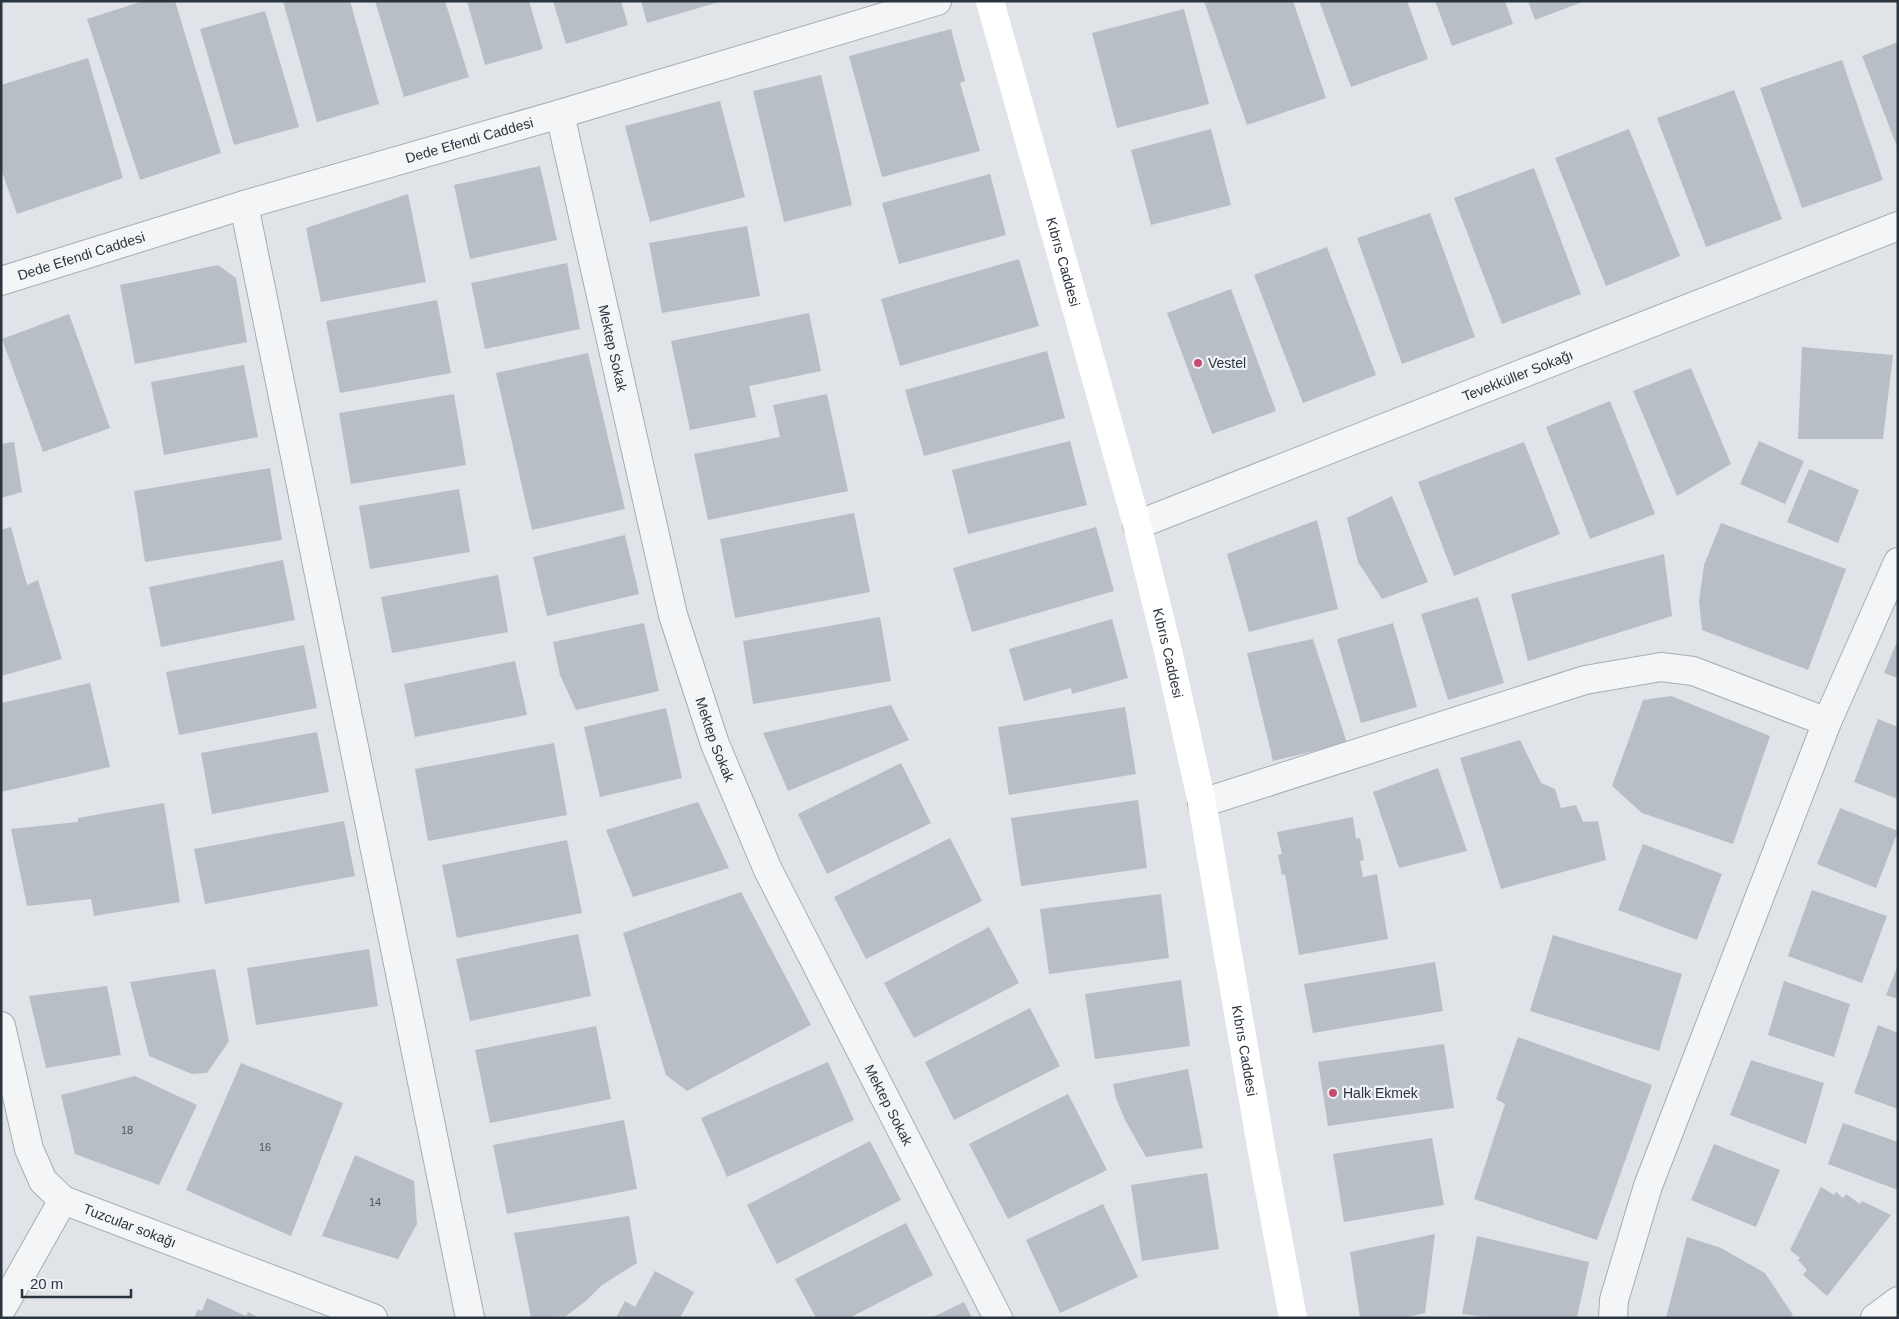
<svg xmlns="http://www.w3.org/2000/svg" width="1899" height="1319" viewBox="0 0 1899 1319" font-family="Helvetica,sans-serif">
	<rect width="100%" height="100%" fill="#e0e4e9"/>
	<!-- building -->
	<path fill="#b8bec5" d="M143 1H175L221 153 140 180 87 19Z
		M283 1H350L379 104 317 122Z
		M375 1H445L469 77 404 97Z
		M467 1H529L543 49 485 65Z
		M553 1H621L628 25 566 44Z
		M641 1H719V2L647 23Z
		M1204 1H1293L1326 98 1247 125Z
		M1319 1H1407L1428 59 1351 87Z
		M1435 1H1505L1513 24 1452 46Z
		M1528 1H1585L1535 20Z
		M1184 9 1209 104 1117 128 1092 33Z
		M265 11 299 127 234 145 200 29Z
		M951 29 965 81 960 83 980 151 882 177 849 56Z
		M1898 42V149L1862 56Z
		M88 58 123 178 17 214 1 169V85Z
		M1842 60 1883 180 1802 208 1760 88Z
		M821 75 852 205 784 222 753 91Z
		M1734 90 1782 219 1706 247 1657 118Z
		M720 101 745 197 650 222 625 126Z
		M1211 129 1231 205 1151 225 1131 150Z
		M1629 129 1680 256 1606 286 1555 158Z
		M540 166 557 240 470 259 454 185Z
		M1534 168 1581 294 1502 324 1454 198Z
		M990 174 1006 235 899 264 882 203Z
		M408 194 426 282 321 302 306 228Z
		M1430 213 1475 337 1402 364 1357 238Z
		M747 226 760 296 662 313 649 243Z
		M1327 247 1376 375 1303 403 1254 275Z
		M1019 259 1039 326 900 366 881 299Z
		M567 263 580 329 485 349 471 283Z
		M218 265 236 278 247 342 135 364 120 285Z
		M1231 289 1276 411 1212 434 1167 313Z
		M437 300 451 373 340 393 326 321Z
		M809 313 821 371 749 386 756 417 690 430 671 341Z
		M69 314 110 428 43 452 2 339Z
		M1802 347 1893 355 1883 439H1798Z
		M1047 351 1065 418 924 456 905 390Z
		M588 353 625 509 532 530 496 373Z
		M244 365 258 437 164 455 151 382Z
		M1691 368 1731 464 1677 496 1633 391Z
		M454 394 466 465 351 484 339 413Z
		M827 394 848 491 708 520 694 454 780 437 773 405Z
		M1610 401 1655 514 1590 539 1546 427Z
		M1070 441 1087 505 968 534 952 470Z
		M1759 441 1804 461 1785 504 1740 484Z
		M14 442 22 492 1 498V444Z
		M1524 442 1560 534 1454 576 1418 482Z
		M270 468 282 540 145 562 134 491Z
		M1809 469 1859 490 1838 543 1787 522Z
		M459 489 470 552 370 569 359 506Z
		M1392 496 1428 582 1382 599 1358 562 1347 518Z
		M854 513 870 592 735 618 720 539Z
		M1317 520 1338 609 1249 632 1227 554Z
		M1721 523 1846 569 1808 670 1702 630 1699 601 1704 565Z
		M11 527 27 585 38 580 62 659 1 676V530Z
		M1096 527 1114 591 972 632 953 568Z
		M625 535 639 594 547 616 533 557Z
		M1664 554 1672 616 1528 661 1511 594Z
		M283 560 295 620 161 647 149 587Z
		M498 575 508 632 392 653 381 597Z
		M1478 597 1504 683 1448 700 1421 614Z
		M880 617 891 681 753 704 743 641Z
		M1112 619 1128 678 1072 694 1071 688 1024 701 1009 649Z
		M644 623 659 691 576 710 560 675 553 642Z
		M1393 623 1417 707 1361 723 1337 639Z
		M1313 639 1347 743 1273 761 1247 653Z
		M1898 639V678L1884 673Z
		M304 645 317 708 179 735 166 672Z
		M515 661 527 715 415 737 404 684Z
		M90 683 110 767 1 792V703Z
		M1671 696 1770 736 1733 844 1642 813 1612 786 1643 700Z
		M891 705 909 740 788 791 763 733Z
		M1125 707 1136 774 1009 795 998 727Z
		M666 708 682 778 600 797 584 727Z
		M1878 719 1898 727V799L1854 782Z
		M317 732 329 792 212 814 201 753Z
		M1520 740 1541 783 1555 789 1561 808 1576 805 1583 822 1598 821 1606 860 1501 889 1460 758Z
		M554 743 567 815 428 841 415 769Z
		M901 763 931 823 827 874 798 814Z
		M1438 768 1467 851 1399 868 1373 792Z
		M1138 800 1147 868 1021 886 1011 818Z
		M698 802 729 868 633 897 606 830Z
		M164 803 180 902 94 916 91 899 27 906 11 829 78 822V818Z
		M1840 808 1898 831 1876 888 1817 864Z
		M1353 817 1356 839 1360 838 1364 860 1360 861 1363 877 1377 874 1388 939 1299 955 1285 874 1282 875 1278 855 1282 854 1277 832Z
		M344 821 355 876 205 904 194 849Z
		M950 838 982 901 866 959 834 897Z
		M567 840 582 913 457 938 442 865Z
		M1643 844 1722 874 1697 940 1618 910Z
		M1812 890 1887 916 1862 983 1788 956Z
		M741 892 811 1025 687 1091 666 1075 623 933Z
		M1161 894 1169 958 1049 974 1040 909Z
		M989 927 1019 983 914 1038 884 983Z
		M578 934 591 996 470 1021 456 959Z
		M1553 935 1682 974 1659 1051 1530 1011Z
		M369 949 378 1006 256 1025 247 968Z
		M1435 962 1443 1011 1313 1033 1304 984Z
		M1898 965V999L1886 995Z
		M215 969 229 1041 207 1073 192 1074 149 1056 130 982Z
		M1181 980 1190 1046 1095 1059 1085 994Z
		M1784 981 1850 1004 1834 1057 1768 1035Z
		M107 986 121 1055 46 1068 29 996Z
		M1030 1008 1060 1066 954 1120 925 1062Z
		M1878 1025 1898 1033V1109L1854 1093Z
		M596 1026 611 1099 490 1123 475 1050Z
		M1518 1037 1652 1085 1597 1240 1474 1199 1505 1104 1496 1099Z
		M1444 1044 1454 1108 1328 1126 1318 1062Z
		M1751 1060 1824 1083 1806 1144 1730 1115Z
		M828 1062 854 1120 727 1177 701 1118Z
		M241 1063 343 1103 291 1236 186 1190Z
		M1188 1069 1203 1148 1146 1157 1125 1120 1116 1098 1113 1084Z
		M135 1076 197 1105 159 1185 75 1154 61 1095Z
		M1068 1094 1107 1170 1008 1219 969 1144Z
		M624 1120 637 1189 507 1214 493 1145Z
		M1843 1123 1898 1142V1190L1828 1164Z
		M1432 1138 1444 1205 1344 1222 1333 1154Z
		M870 1141 901 1200 777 1264 747 1205Z
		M1714 1144 1780 1170 1756 1227 1691 1200Z
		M355 1155 414 1181 417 1224 398 1259 322 1236Z
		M1207 1173 1219 1249 1142 1261 1131 1185Z
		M1821 1187 1834 1195 1836 1192 1843 1198 1846 1194 1860 1204 1862 1201 1891 1215 1827 1296 1803 1275 1807 1270 1798 1260 1800 1258 1790 1250Z
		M1103 1204 1138 1277 1060 1313 1026 1240Z
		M629 1216 637 1263 602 1285 586 1301 566 1316 531 1318 514 1233Z
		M906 1223 933 1275 849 1318H816L795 1279Z
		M1435 1234 1425 1313 1403 1318H1360L1350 1252Z
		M1477 1236 1589 1262 1577 1318H1499L1462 1314Z
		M1687 1237 1721 1248 1765 1273 1793 1315 1790 1318H1666Z
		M655 1271 694 1292 680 1318H616L625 1301 635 1307Z
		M207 1298 246 1316 248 1312 259 1318H194L198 1309 202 1311Z
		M964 1302 972 1318H931Z"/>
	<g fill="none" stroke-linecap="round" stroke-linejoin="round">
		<defs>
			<g id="minor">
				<path id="s1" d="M560 114 673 615 715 744 768 870 998 1318"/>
				<path d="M244 205 470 1318"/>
				<path id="s2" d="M1 281 244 205 560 114 937 1"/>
				<path id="s3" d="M1137 525 1898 226"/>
				<path d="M1202 803 1585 680 1661 667 1693 671 1827 722"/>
				<path id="s4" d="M1 1026 29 1149 43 1181 63 1200 373 1318"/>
				<path d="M1 1310 63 1200"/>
				<path d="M1613 1318 1614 1300 1648 1186 1827 722 1898 562"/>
				<path d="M1875 1318 1898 1301"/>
			</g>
		</defs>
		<!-- minor casing -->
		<use href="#minor" stroke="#a6acb3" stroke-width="30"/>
		<!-- minor -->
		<use href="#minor" stroke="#f3f5f7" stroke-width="28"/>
		<!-- secondary -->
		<path stroke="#fff" stroke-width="28" id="s5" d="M990 1 1137 525 1169 655 1202 803 1262 1152 1293 1318"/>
	</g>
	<!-- markers -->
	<g fill="#c74c6b" stroke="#f0f3f6" stroke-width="2">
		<circle cx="1198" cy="363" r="5"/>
		<circle cx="1333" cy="1093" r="5"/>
	</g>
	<g text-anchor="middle" stroke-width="4.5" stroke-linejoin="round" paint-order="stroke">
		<!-- number labels -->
		<g font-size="11" fill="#4e5660">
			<text x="127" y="1134">18</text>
			<text x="265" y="1151">16</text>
			<text x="375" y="1206">14</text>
		</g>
		<!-- street labels -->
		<g font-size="14" fill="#2a343f" stroke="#f0f3f6">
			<text dy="5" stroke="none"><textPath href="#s2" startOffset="489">Dede Efendi Caddesi</textPath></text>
			<text dy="5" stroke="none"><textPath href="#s2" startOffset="84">Dede Efendi Caddesi</textPath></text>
			<text dy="5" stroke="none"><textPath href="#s5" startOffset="271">Kıbrıs Caddesi</textPath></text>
			<text dy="5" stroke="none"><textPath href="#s1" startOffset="240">Mektep Sokak</textPath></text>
			<text dy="5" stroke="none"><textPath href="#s3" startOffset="409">Tevekküller Sokağı</textPath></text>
			<text dy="5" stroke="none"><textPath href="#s5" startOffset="676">Kıbrıs Caddesi</textPath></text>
			<text dy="5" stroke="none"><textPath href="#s1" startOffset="645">Mektep Sokak</textPath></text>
			<text dy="5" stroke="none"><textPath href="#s5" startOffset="1081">Kıbrıs Caddesi</textPath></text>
			<text dy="5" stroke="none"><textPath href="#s1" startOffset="1050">Mektep Sokak</textPath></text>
			<text dy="5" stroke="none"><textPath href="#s4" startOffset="260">Tuzcular sokağı</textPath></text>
		</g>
		<!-- poi labels -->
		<g font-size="14" fill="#2a343f" stroke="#f0f3f6" text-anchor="start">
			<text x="1208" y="368">Vestel</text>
			<text x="1343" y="1098">Halk Ekmek</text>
		</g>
	</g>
	<!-- border -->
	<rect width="1899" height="1319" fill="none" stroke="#2a343f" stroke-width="5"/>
	<!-- scale -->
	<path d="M22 1289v8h109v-8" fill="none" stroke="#2a343f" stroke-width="2.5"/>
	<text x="30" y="1289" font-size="15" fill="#2a343f" stroke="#f0f3f6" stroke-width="4" paint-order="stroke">20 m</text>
</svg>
